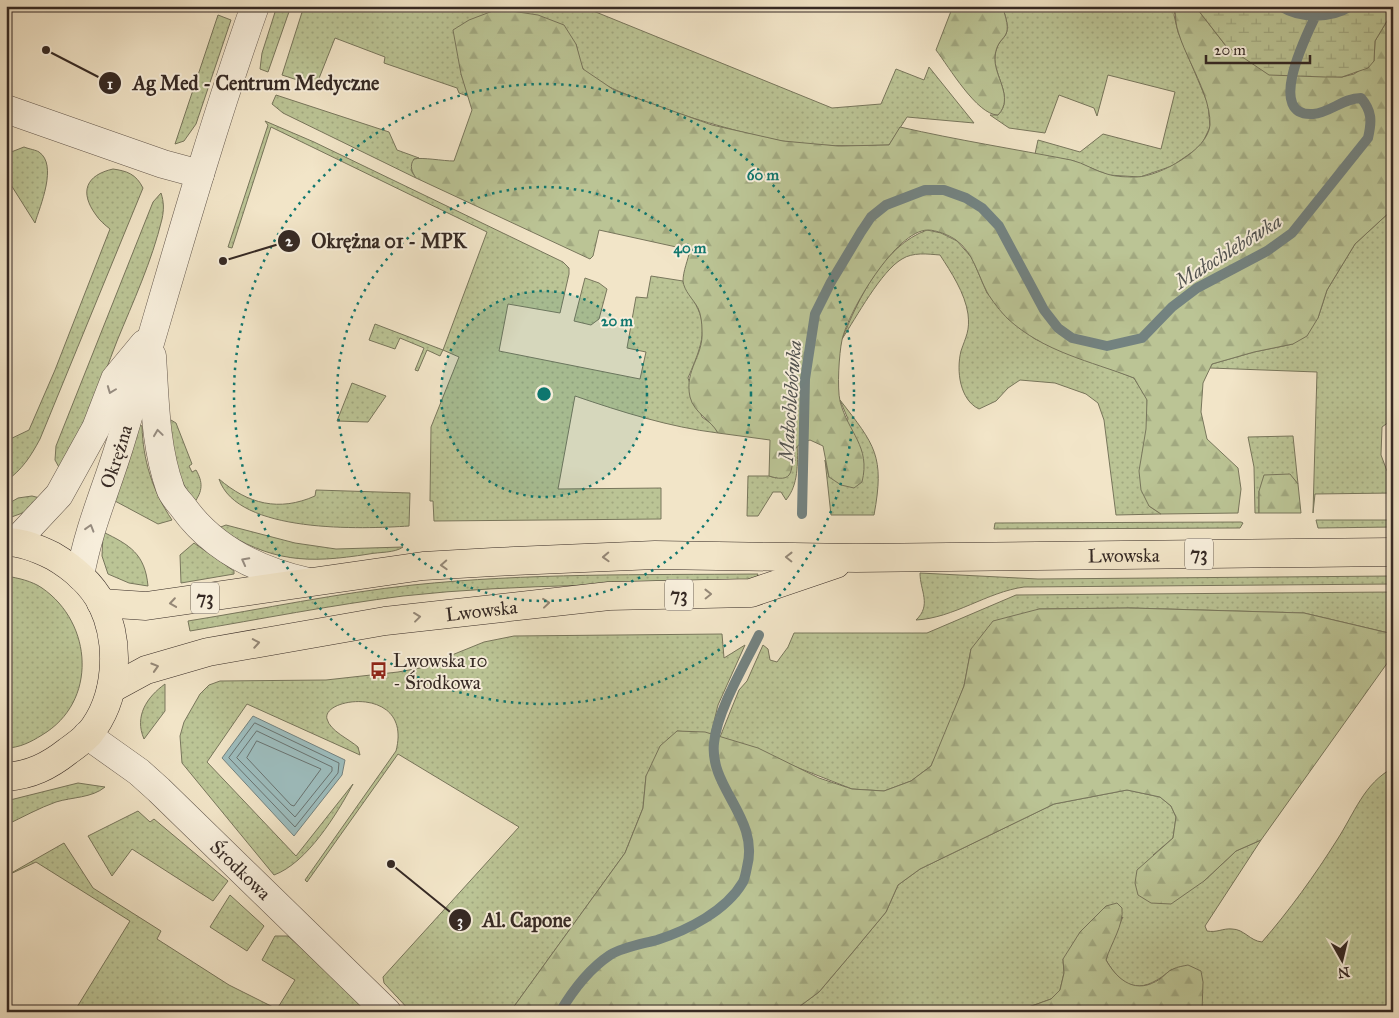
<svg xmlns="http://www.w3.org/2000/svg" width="1399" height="1018" viewBox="0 0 1399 1018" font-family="'IM FELL Great Primer',serif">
	<defs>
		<pattern id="grass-dots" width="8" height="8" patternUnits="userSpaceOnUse" patternTransform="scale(1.25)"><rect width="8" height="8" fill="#bbc495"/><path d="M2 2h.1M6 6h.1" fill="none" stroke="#a1a880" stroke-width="1.8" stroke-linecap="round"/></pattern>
		<pattern id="forest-firs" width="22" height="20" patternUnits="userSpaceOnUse" patternTransform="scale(1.25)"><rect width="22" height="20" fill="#bbc495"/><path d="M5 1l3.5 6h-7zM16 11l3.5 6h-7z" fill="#a1a880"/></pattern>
		<pattern id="wetland-marsh" width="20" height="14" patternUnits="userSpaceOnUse" patternTransform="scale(1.25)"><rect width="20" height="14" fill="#bbc495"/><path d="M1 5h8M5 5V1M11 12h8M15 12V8" fill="none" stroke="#a1a880"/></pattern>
	</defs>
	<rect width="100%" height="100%" fill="#f2e5c8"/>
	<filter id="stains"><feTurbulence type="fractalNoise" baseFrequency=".004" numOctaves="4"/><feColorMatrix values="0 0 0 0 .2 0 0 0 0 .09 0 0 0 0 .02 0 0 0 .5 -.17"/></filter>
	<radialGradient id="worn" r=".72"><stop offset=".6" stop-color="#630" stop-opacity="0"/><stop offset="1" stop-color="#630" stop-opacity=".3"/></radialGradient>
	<!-- grass -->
	<path fill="url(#grass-dots)" stroke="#78765c" d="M277 6H291L268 72 260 69 262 53Z
		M304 6H581L832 108 881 104 896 69 924 80 929 67 974 123 907 117 889 145C854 146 817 147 782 141 745 135 605 96 584 70 579 64 578 51 576 44L461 74 470 97 459 93 457 88 384 63 385 57 335 38 316 86 282 75Z
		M1002 6H1176L1174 15 1178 32 1208 104 1210 127 1201 146 1172 166 1140 177 1108 175 1074 161 1035 154 1038 140 1080 152 1103 134 1161 149 1175 92 1108 75 1097 116 1094 108 1059 95 1045 133 1009 128 990 115H998C1015 98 993 75 995 56 998 31 1016 44 1002 6Z
		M218 15 231 20 196 124 184 141 175 144Z
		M276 95 389 132 397 150 419 158 414 159 411 170 416 178 283 113 272 104Z
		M265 121 314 142 563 262 569 268V274L560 313 508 304 499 351 640 379 646 352 627 348 636 297 647 298 651 276 683 281C687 292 694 299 698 309 709 333 697 356 688 378L702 417 713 425 718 433C669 427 622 412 575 396L558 489 661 488V519L434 521 433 501H430L431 427 459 357 443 350 440 356 427 350 418 371 415 370 424 348 400 338 395 349 369 340 375 324 443 350 487 232 271 127 232 248 228 247 268 125Z
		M24 147C29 149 36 150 39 152 58 165 40 206 35 223L6 177V154Z
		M113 169C127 171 136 174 143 188L40 439C31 456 22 470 6 481V441L29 430 55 370 110 229C105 225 99 220 96 215 79 192 86 175 113 169Z
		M161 193C164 202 164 210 162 219 152 261 133 302 117 341 100 385 84 431 61 471L55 460 56 446 153 202Z
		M1393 209V419L1382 427 1381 455 1387 471H1393V493L1315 494 1313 513 1317 372 1210 368 1212 364 1254 352 1293 344 1318 318 1327 290 1355 244Z
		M927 230 941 233 957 241 972 258 987 293 1008 318 1035 339 1134 378 1147 399 1149 506 1161 514 1116 515 1104 420 1098 403 1086 394 1055 383 1020 380 1008 388 996 401 979 409C960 400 956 371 961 351 966 336 970 331 968 314 965 293 951 272 940 255 927 254 913 252 902 259 881 271 856 318 842 339 859 298 883 246 927 230Z
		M585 278 599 283 607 289 599 319 591 325 574 321Z
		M352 383 386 396 368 422 337 421Z
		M840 400C875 445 885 456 874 515H831L825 460 829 477 848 419Z
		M171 420 176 423 192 464 189 466 192 472 196 470C203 482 203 491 194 503 180 482 166 445 171 420Z
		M140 425 142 426C143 460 152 490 172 520L158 524 115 501Z
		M1293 436 1298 484 1289 474 1259 491V513H1255L1254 467 1248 437Z
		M798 445C797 464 799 484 786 500L781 492H773L758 516H747L748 476H769L776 478 795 461 794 450Z
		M219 479C248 504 279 512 315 496L316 490 410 493 409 526C363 529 237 534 219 479Z
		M32 496 44 499 28 511 6 519V505L18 498Z
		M1316 520H1393V527L1318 528Z
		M1241 522 1243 523 1240 528 996 529H994L995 523Z
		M226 525 295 543 336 549 403 547C395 553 379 552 369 554 306 564 272 562 218 528Z
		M103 532C130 545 145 554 148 586L129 583 108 574 102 556Z
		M194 543 234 571V574L181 583 180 555Z
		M920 573 1038 579 1393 576V584L1024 587C987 592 954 618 916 620 932 605 920 591 920 573Z
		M758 574 756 580C638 586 520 583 403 596 332 605 261 619 190 631L188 621C263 609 338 593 413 585 527 573 643 575 758 574Z
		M6 576C18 578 32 581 42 588 93 623 98 702 42 735 31 742 19 748 6 748Z
		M1393 592V634L1304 613 1131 608 1039 609 971 649 964 686 942 743 931 766 911 781 884 791 852 789 720 737 739 690 747 681 763 645 768 649 770 660 777 662 788 647 794 633H927L1016 595Z
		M722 634 724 658 745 645 718 705 711 734 677 731 646 776 643 808 625 853 510 1012H411L384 983 383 977 519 827 398 754 307 882 305 880 396 751C413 685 321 697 327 719 330 731 349 739 358 747L360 755 247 704 207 762 296 856 353 784C337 814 307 863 274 875L182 763 180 736 184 722 200 694 209 685 220 681 326 680 398 672 420 668 484 642 514 636Z
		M165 684V711L144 739C134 716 147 697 165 684Z
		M1393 768V1012H1202L1172 969C1144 993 1125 993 1106 960L1111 941 1123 917 1063 959 1064 973 1060 990 1051 999 1015 1012H792L819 992 852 953 886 912 898 885 920 869 1054 804 1127 790 1160 797 1171 806 1176 817 1173 838 1153 855 1204 881 1236 851 1261 840 1205 926 1207 931C1217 933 1223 928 1232 929 1244 929 1250 941 1262 942 1289 911 1315 875 1337 840 1354 814 1364 783 1393 768Z
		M78 783 105 787C92 798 72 797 56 802 39 808 23 817 6 825V801Z
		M138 811 150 822 154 819 228 881 213 901 132 849 112 876 88 836Z
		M64 843 93 888 161 931 157 939 229 985 277 1009 295 980 262 960 275 936H288L372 1012H74L130 921 36 862 6 876Z
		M230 895 264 926 247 951 210 927Z"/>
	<!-- forest -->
	<path fill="url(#forest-firs)" stroke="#78765c" d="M953 6H1002C1016 44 998 31 995 56 993 76 1015 97 998 115 977 115 949 67 936 50Z
		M1176 6H1195L1226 46 1303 75 1342 77 1354 74 1374 61 1375 41 1393 11V209L1355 244 1327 290 1318 318 1307 336 1293 344 1254 352 1212 364 1203 383 1201 412 1207 439 1238 468 1241 489 1238 513 1161 514 1149 506 1141 490 1139 471 1146 429 1147 400 1134 378C1090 361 1044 352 1008 319 1001 312 992 301 987 292 978 275 973 252 956 240 949 235 936 230 928 230 896 230 848 312 842 340 839 354 837 388 840 401 848 433 871 446 862 482L854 488 841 485 829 477 823 446 810 440C805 442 799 443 796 448 788 461 800 486 769 476L770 440 718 433C711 420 694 413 690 397 684 369 704 357 702 330 702 324 701 314 698 308 693 299 684 291 683 281 683 271 688 260 690 250L599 230 593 256 590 259 416 178C412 172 409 166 414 159 422 157 443 161 454 161L472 110 461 74 453 30 469 20 498 9 538 15 564 25 576 44 583 69 614 90 712 125 783 141 838 146 889 145 900 127C957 140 1014 149 1071 160 1084 163 1095 171 1107 174 1116 177 1128 177 1137 177 1160 176 1208 150 1210 125 1211 85 1169 39 1176 6Z
		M1290 474 1298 484 1301 513H1259V491L1264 475Z
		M1131 608 1304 613 1393 634V655L1261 840 1236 851 1204 881 1171 904 1151 903 1138 895 1135 883 1137 870 1173 838 1176 817 1171 806 1160 797 1127 790 1054 804 920 869 898 885 886 912 852 953 819 992 792 1012H510L625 853 643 808 646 776 660 746 677 731 705 732 758 748 819 778 852 789 884 791 911 781 931 766 964 686 971 649 993 621 1039 609Z
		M1117 903 1122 908C1124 925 1111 943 1106 960 1118 981 1136 995 1160 979 1164 976 1168 971 1173 969 1177 967 1183 966 1188 965L1201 971 1203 982 1202 1012H1015L1051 999 1060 990 1064 973 1063 959 1080 932 1106 906Z"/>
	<!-- wetland -->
	<path fill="url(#wetland-marsh)" stroke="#78765c" d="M1195 6H1393V11L1375 41 1374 61 1368 68 1342 77H1325L1269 75 1226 46Z"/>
	<!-- water -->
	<path fill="#9dbdbe" stroke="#738280" d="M253 716 345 760 342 775 294 836 222 758Z"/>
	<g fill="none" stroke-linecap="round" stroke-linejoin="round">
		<!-- shore -->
		<path stroke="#697371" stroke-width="1" d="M255 723 339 763 338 773 295 827 229 758Z
			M257 731 332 767V771L295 817 237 758Z
			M257 741 321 769 294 806 291 805 247 758Z"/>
		<!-- stream -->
		<path stroke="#738280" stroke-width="10" d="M1280 6C1301 19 1330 19 1351 6
			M802 514 805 379 815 314 831 282 861 232 871 217 886 205 925 190H944L966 198 982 208 999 226 1044 310 1058 328 1072 338 1107 346 1142 338 1172 307 1197 288 1267 251 1292 233 1368 138C1372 121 1372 111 1361 98 1343 98 1330 113 1313 114 1266 117 1305 38 1315 17
			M560 1012C573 990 589 969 610 955 623 947 642 944 657 940 688 930 726 911 743 882 745 878 746 872 747 867 760 818 709 788 714 743 717 711 745 664 759 635"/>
		<defs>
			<g id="minor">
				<path d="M6 109 163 164 200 174"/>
				<path id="s1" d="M87 735 139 772 159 790 387 1012"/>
			</g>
			<g id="tertiary">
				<path d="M152 356C155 400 155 446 170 488 172 495 179 502 183 507 213 549 259 571 308 582"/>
				<path d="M15 542 59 495 96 428 115 379 144 344"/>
				<path id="s2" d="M80 576C89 525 109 483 123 434 166 291 205 147 255 6"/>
			</g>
			<g id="primary">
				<path d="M6 542C23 542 39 549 53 556 72 567 92 584 102 604 121 644 118 699 89 734 83 740 75 746 68 751 49 766 31 775 6 777"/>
				<path id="s3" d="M101 603 146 606 423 566 493 562 655 555 856 558 1393 552"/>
				<path id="s4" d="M111 689 146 670 208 652 385 621 609 596 751 593 836 564"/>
			</g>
		</defs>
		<!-- minor casing -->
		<use href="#minor" stroke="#64584d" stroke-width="29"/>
		<!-- tertiary casing -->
		<use href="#tertiary" stroke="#64584d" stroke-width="29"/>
		<!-- primary casing -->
		<use href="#primary" stroke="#352924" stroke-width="29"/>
		<!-- minor -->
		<use href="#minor" stroke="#f7eedb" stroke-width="28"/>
		<!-- tertiary -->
		<use href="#tertiary" stroke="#f7eedb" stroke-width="28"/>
		<!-- primary -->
		<use href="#primary" stroke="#f2e5c8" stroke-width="28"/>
	</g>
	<!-- one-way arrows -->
	<defs><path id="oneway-chevron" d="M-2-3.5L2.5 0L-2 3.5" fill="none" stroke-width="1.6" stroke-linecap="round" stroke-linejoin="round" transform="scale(1.25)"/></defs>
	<g stroke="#968c80">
		<use href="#oneway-chevron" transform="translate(111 390) rotate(111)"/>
		<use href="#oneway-chevron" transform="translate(158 433) rotate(-98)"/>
		<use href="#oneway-chevron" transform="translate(90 528) rotate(-73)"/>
		<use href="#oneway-chevron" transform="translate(245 561) rotate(-152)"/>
	</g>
	<g stroke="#948776">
		<use href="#oneway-chevron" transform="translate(606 557) rotate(178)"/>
		<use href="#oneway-chevron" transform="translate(789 557) rotate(-179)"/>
		<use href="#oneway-chevron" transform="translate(444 565) rotate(177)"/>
		<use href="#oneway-chevron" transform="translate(708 594) rotate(-1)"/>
		<use href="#oneway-chevron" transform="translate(173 603) rotate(172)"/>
		<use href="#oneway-chevron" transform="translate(546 603) rotate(-6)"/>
		<use href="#oneway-chevron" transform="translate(417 617) rotate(-7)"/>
		<use href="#oneway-chevron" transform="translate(256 643) rotate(-10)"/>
		<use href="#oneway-chevron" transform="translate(155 667) rotate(-17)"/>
	</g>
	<!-- distance rings -->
	<circle cx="544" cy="394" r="103" fill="#0f766e" fill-opacity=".12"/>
	<g fill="none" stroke="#0f766e" stroke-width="2.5" stroke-dasharray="2.5 5">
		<circle cx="544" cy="394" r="103"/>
		<circle cx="544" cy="394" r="207"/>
		<circle cx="544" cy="394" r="310"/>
	</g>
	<!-- icons -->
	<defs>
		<symbol id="bus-bare" viewBox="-9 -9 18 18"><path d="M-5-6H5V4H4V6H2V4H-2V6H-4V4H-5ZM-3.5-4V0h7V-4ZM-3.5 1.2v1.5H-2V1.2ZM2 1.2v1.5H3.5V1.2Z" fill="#8f2418" stroke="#f7eedb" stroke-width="2.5" paint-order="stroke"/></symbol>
	</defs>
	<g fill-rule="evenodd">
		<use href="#bus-bare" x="366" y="658" width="25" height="25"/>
	</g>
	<g text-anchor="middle" stroke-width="4" stroke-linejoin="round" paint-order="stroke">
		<!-- shield labels -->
		<g fill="#f7eedb" stroke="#6f645b" stroke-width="1">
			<rect x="1185" y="538.5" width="28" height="31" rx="4"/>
			<rect x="665" y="579.5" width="28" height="31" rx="4"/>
			<rect x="191" y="582.5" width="28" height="31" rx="4"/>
		</g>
		<g font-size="18" font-weight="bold" fill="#352924">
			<text x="1199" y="560">73</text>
			<text x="679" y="601">73</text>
			<text x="205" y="604">73</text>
		</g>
		<!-- street labels -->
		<g font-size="19" fill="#352924" stroke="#f7eedb">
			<text dy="7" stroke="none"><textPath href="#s2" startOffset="125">Okrężna</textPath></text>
			<text dy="7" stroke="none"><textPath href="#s3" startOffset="1026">Lwowska</textPath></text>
			<text dy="7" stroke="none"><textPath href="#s4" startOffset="381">Lwowska</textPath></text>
			<text dy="7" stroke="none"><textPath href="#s1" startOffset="205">Środkowa</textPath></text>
		</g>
		<!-- poi labels -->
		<g font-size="19" fill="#352924" stroke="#f7eedb" text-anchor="start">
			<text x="393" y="667">Lwowska 10<tspan x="393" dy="22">- Środkowa</tspan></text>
		</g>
		<!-- water labels -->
		<g font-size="20" font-style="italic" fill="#545552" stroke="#f7eedb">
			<text transform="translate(1228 251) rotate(-32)" y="7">Małochlebówka</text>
			<text transform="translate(790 401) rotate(-86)" y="7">Małochlebówka</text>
		</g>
	</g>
	<circle cx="544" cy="394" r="8" fill="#0f766e" stroke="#f7eedb" stroke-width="2.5"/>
	<g font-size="15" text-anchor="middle" font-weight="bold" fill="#0f766e" stroke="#f7eedb" stroke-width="4" stroke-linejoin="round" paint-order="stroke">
		<text x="763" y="180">60 m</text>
		<text x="690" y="253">40 m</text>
		<text x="617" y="326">20 m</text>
	</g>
	<!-- callouts -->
	<path fill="none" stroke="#352924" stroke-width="2" d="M46 50L110 83M223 261L289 241M391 864L460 920"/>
	<g fill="#352924" stroke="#f7eedb" stroke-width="2">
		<circle cx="46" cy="50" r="5"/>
		<circle cx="223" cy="261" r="5"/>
		<circle cx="391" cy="864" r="5"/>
		<circle cx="110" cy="83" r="12"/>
		<circle cx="289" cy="241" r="12"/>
		<circle cx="460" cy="920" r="12"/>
	</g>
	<g font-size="15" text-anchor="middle" font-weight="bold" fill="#fff">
		<text x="110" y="89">1</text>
		<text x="289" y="246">2</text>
		<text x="460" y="926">3</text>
	</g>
	<g font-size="20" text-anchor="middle" font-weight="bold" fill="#352924" stroke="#f7eedb" stroke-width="4" stroke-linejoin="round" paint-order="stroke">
		<text x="256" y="90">Ag Med - Centrum Medyczne</text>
		<text x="389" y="248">Okrężna 01 - MPK</text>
		<text x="527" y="927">Al. Capone</text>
	</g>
	<!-- margin -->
	<rect width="1399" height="1018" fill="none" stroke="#f2e5c8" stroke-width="25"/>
	<rect x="8" y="8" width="1384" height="1003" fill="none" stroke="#352924" stroke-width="2.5"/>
	<rect x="12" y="12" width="1374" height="993" fill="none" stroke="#352924"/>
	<!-- north arrow -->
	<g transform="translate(1342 960) rotate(172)" stroke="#f7eedb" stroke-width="4" paint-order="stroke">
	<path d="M0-4L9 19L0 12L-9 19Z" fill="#352924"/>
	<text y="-8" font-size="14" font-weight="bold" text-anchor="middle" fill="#352924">N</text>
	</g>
	<!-- scale -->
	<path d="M1206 55v8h104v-8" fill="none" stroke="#352924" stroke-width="2.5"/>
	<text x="1214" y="55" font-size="15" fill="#352924" stroke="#f7eedb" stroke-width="4" paint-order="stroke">20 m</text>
	<rect width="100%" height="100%" filter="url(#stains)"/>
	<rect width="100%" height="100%" fill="url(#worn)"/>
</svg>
